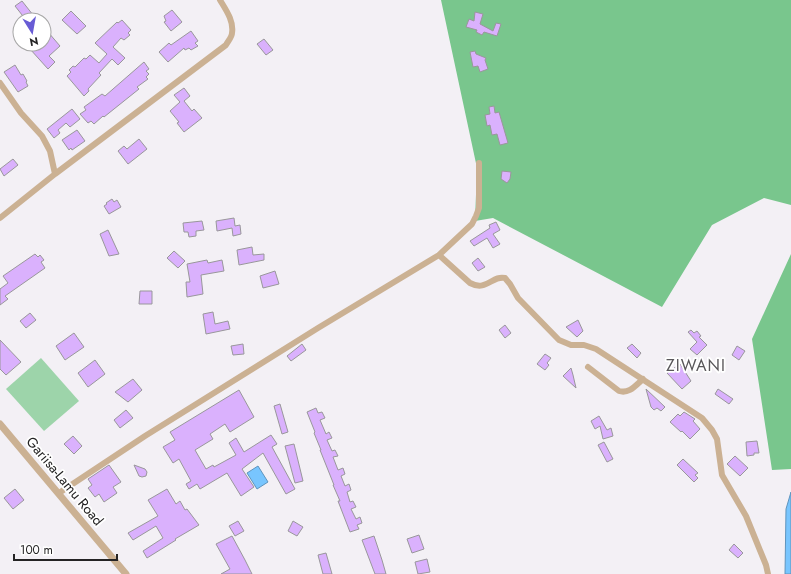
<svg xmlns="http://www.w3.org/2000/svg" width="791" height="574" viewBox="0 0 791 574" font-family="Jost,sans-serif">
	<rect width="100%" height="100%" fill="#f3f0f5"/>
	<!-- green -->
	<path fill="#9dd4aa" d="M41 358 79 401 44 431 6 389Z"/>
	<!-- forest -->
	<path fill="#79c68d" d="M441 0H791V205L764 198 712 225 662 307 493 218 475 221 477 168Z
		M791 254V469L772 470 752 339Z"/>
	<!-- water -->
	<path fill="#78c5fe" stroke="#5f94bd" d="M258 466 268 482 257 489 247 473Z
		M791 492V574H785L786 509Z"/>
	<!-- building -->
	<path fill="#dab1fd" stroke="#99979b" d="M22 1 37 20H26L15 6Z
		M172 10 182 22 171 31 164 22 166 21 164 16Z
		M71 11 86 26 77 34 62 20Z
		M475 12 483 14 480 24 493 31 496 23 501 24 497 36 484 32 482 35 476 32 477 30 466 27 469 19 474 21Z
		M122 20 131 30 128 33 130 35 124 40 121 38 113 47 125 58 118 65 112 59 99 73 101 75 88 89 89 91 84 96 67 76 71 72 69 70 73 66 75 67 84 58 86 59 90 55 99 63 107 54 95 43 117 22 118 23Z
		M191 31 198 41 195 43 198 46 191 50 189 48 185 50 184 48 168 62 159 52 169 43 171 45Z
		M48 32 60 46 49 56 55 62 48 69 30 49 36 44H44V36Z
		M264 39 273 50 266 55 257 44Z
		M475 51 476 54 486 58 485 60 488 69 480 72 478 66 473 67 470 52Z
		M144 62 149 69 146 71 149 74 146 77 148 79 137 87 139 89 104 117 103 116 94 124 91 121 88 123 80 114 86 110 84 107 102 94 105 96Z
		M15 65 21 75 23 74 27 81 26 82 28 86 18 92 4 72Z
		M184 88 190 96 184 101 192 111 194 109 202 118 184 132 177 123 179 122 170 111 180 102 174 95Z
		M494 106 495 113 499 112 508 143 500 145 497 134 492 135 490 125 487 126 485 115 490 114 489 107Z
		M72 109 80 119 70 127 66 123 58 130 60 133 54 138 47 129Z
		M77 130 85 141 72 150 71 148 69 150 62 140Z
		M139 139 147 149 128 164 118 151 124 146 127 149Z
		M13 159 18 165 4 176 0 169Z
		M502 171 511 172 510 179 507 183 501 179Z
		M112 199 114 202 117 200 121 207 109 214 104 206 107 204 106 203Z
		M234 218 235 226 240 225 241 234 233 236 232 228 217 231 216 221Z
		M202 221 204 230 196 231V236L189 237 188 232H184L183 223Z
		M496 222 500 230 493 234 500 244 493 248 487 238 474 246 470 241 490 228 489 225Z
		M108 230 119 254 109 256 100 234Z
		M252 247 253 255 264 254V260L239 265 237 250Z
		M174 251 185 261 178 268 167 258Z
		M35 254 38 257 40 255 44 260 41 262 45 268 5 296 8 299 0 305V289L8 283 3 276Z
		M478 258 485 267 478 271 472 263Z
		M207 260 208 263 222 260 224 271 201 275 203 294 187 297 186 282H190L187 264Z
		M275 271 279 284 263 288 260 276Z
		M140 291H152V304H139Z
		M213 312 215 324 228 321 230 329 206 334 203 314Z
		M30 313 36 320 26 328 20 321Z
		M578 320 583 331 577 337 566 327Z
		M505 325 511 333 505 338 499 330Z
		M691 330 694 333 697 331 701 336 699 337 707 345 697 355 690 349 697 342 688 332Z
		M74 333 84 347 65 360 56 346Z
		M0 340 21 362 6 375 0 369Z
		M243 344 244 354 233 355 231 346Z
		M302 344 306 350 291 361 287 356Z
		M632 344 641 353 637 358 627 348Z
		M737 346 745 351 739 360 732 355Z
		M545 354 551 358 547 363 549 365 545 370 537 364Z
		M95 360 105 374 88 387 78 373Z
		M680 364 691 381 682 389 667 373Z
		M571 368 573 375 576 388 563 376Z
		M133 379 142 390 128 402 115 392Z
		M646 389 665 407 661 411 657 408 654 410 651 407Z
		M718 389 733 399 729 404 715 394Z
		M239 390 254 417 230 432 225 424 210 434 213 439 195 450 206 469 213 465 214 467 236 455 229 443 236 438 244 452 271 435 277 444 272 447 295 489 286 494 263 453 242 469 254 487 241 496 227 473 200 489 197 484 189 489 186 484 191 481 179 459 173 463 163 447 175 440 170 432Z
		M280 404 288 432 282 434 274 406Z
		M316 408 318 413 322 412 325 418 320 420 326 434 329 432 332 438 327 440 332 451 335 450 338 456 333 457 338 470 343 468 345 474 341 476 345 486 349 484 351 490 347 492 350 502 353 501 356 507 351 509 356 519 360 517 362 523 357 525 359 529 350 532 338 501H340L333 485H334L320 450H321L314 433 315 432 307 412Z
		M126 410 133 418 120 428 114 420Z
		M684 412 695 419 693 421 700 429 690 439 682 431 681 432 670 422 678 414 680 416Z
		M599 416 607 430 611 428 613 436 603 439 600 426 595 429 591 421Z
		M73 436 82 446 74 454 64 444Z
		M757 441 759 453H754V455L747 456 746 442Z
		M604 442 613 459 607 462 598 445Z
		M294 444 303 481 295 483 285 446Z
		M735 456 748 468 740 476 727 464Z
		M683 459 698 473 695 475 698 478 694 482 677 465Z
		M109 465 121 482 113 487 117 493 104 502 99 494 95 497 88 488 92 485 88 479Z
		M134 465 145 469 147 472 146 476 142 477 139 476Z
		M15 489 24 500 13 509 4 498Z
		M167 489 176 504 180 501 185 510 187 509 199 525 175 539 176 540 147 558 143 551 163 538 156 526 133 540 128 533 158 516 148 500Z
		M238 521 244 531 235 536 229 526Z
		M293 521 303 527 297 536 288 531Z
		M419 535 424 549 412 553 407 539Z
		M232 536 245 560 252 574H221L230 569 216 544Z
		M374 536 382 560 386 574H375L362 540Z
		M734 544 743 553 738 558 729 550Z
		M326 553 332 574H323L318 555Z
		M427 559 430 572 418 574 415 562Z"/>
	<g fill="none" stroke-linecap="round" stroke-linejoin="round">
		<!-- minor -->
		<path stroke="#cbb193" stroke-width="6" d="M0 83 21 113 42 136 50 151 55 174
			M0 218 55 174 226 45C228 41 232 37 232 33 234 21 226 10 220 0
			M439 255 470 283C487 292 492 275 505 278L510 284 518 298 559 340 571 345H584L596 349 702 418 712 430 717 439 722 475 746 516 766 565 768 574
			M588 367 619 391C629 394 635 386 643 379
			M59 493 145 436 318 328 439 255 472 224 476 216 479 208V163"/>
		<!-- tertiary -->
		<path stroke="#cbb193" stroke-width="7" d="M0 424 126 574"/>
	</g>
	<g text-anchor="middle" stroke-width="3.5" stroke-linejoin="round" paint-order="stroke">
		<!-- street labels -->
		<g font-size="14" fill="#242324" stroke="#fff">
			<text transform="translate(65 481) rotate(50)" y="5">Gariisa-Lamu Road</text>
		</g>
		<!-- quarter labels -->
		<g font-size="16" letter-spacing="1" fill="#59575a" stroke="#fff">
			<text x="696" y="371">ZIWANI</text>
		</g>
	</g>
	<!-- north arrow -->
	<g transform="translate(32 32) rotate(169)"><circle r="19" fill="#ffffff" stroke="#a7a7a7"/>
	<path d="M0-3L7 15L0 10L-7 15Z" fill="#685cd5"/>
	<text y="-6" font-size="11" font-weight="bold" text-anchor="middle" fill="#242324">N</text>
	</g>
	<!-- scale -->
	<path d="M14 554v6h103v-6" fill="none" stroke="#242324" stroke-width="2"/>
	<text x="20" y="554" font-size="12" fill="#242324" stroke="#ffffff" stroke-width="3" paint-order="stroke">100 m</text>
</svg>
